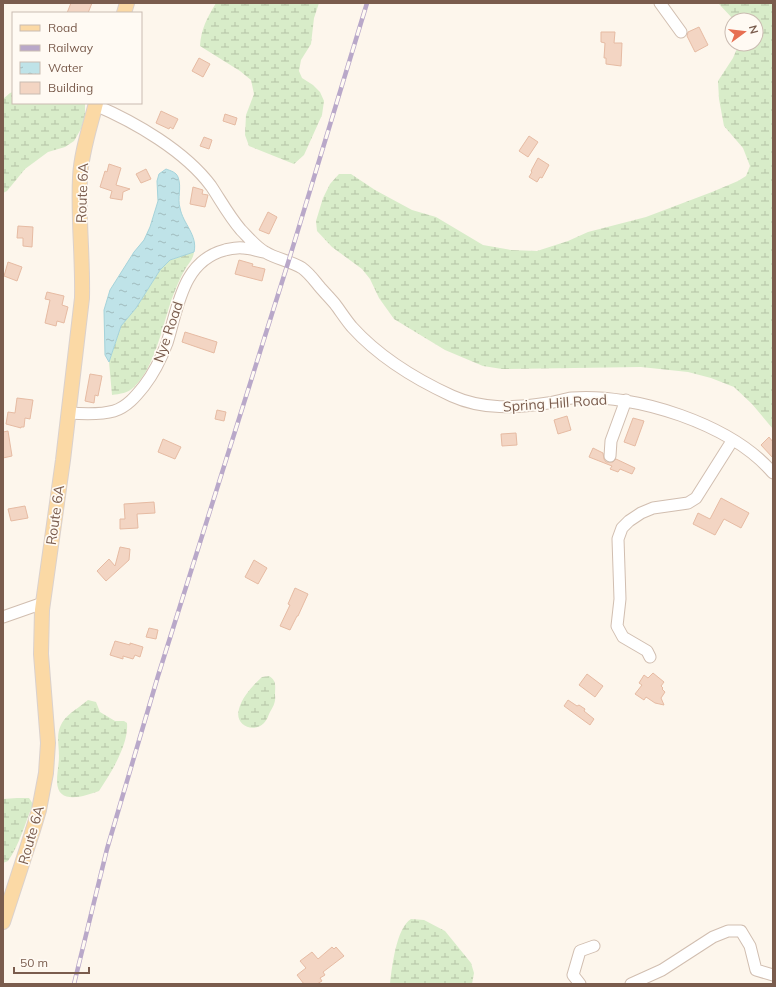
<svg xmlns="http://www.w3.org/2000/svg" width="776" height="987" viewBox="0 0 776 987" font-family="Mulish,sans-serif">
	<defs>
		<pattern id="wetland-marsh" width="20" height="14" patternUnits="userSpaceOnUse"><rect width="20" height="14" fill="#d8ecc9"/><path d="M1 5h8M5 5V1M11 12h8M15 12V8" fill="none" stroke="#b4c2a5"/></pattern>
		<pattern id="water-ripples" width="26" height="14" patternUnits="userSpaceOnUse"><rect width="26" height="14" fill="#bfe3e8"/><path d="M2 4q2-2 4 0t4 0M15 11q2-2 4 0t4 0" fill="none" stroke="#a0bbbe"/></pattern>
	</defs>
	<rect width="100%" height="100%" fill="#fdf6ec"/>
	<!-- wetland -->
	<path fill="url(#wetland-marsh)" d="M216 3H319L314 18 311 44 301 60 299 71 302 78 313 85 320 92 324 101 322 115 304 155 294 164 249 146 245 135 246 115 254 94 251 80 240 71 200 46C201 29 207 18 216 3Z
		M718 3H773V429L752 404 734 387 711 378 688 372 641 367 502 369 483 366 445 350 394 319 379 298 370 279 362 269 332 247 317 231 316 221 323 198 330 184 339 174H351L375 190 412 210 436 217 483 245 511 250 537 251 568 241 588 232 646 217 712 192 738 181 746 176 750 166 743 148 724 126 719 99 718 81 733 58 739 44H756V20H734Z
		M13 92V103H85V116L81 129 74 141 65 147 48 152 25 169 7 191 3 193V99L10 93Z
		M194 252C193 260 188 264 184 271 180 278 177 286 174 293 163 321 156 367 134 387 128 393 120 394 112 395L109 362 121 326 136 308 160 270 170 260Z
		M269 676C277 681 275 686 275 695 276 702 273 707 270 712 268 716 267 720 264 723 253 734 234 725 239 709 242 697 253 685 262 677Z
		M88 700 96 702 100 712 115 721H124L127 723C129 744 111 773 99 791 85 796 57 806 57 781 57 773 59 764 59 756 59 743 55 732 64 720 68 714 81 706 88 700Z
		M17 798H29L33 804C25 823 20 844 8 861L3 863V799Z
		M411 919 424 920 445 931 471 963 474 973 472 984H390C392 968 396 928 411 919Z"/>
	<!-- water -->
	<path fill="url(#water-ripples)" stroke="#a5d3da" d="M166 169C171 171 176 172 178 177 182 188 177 198 180 208 183 224 198 235 194 252L170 260 160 270 136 308 121 326 109 362 105 355 104 310 110 290 134 252 144 240 150 227 158 201 157 181 159 174Z"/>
	<!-- building -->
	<path fill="#f3d5c3" stroke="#e6bba3" d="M71 3H92L88 13H67Z
		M699 27 708 45 695 52 687 36 688 32Z
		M601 32H615L614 43H622L621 66 606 64V58H604L605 43 601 42Z
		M199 58 210 64 203 77 192 71Z
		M161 111 178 119 173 129 170 127 169 129 156 123Z
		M225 114 237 118 235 125 223 121Z
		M529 136 538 142 528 157 519 151Z
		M204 137 212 140 209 149 200 146Z
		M538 158 549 165 542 178 540 177 537 182 529 177 532 172 531 171Z
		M109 164 121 168 116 185 130 189 123 192 122 200 110 198 112 191 100 187 105 171 107 172Z
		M146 169 151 179 141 183 136 174Z
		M193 187 203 190 202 194 208 195 205 207 190 204Z
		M268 212 277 217 269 234 259 230Z
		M18 226 33 227 32 247 23 246V238H17Z
		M239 260 253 264 252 266 265 269 262 281 235 274Z
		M8 262 22 267 17 281 4 276Z
		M47 292 64 296 62 305 68 307 64 323 57 321 56 326 45 323 50 300 45 299Z
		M185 332 217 342 214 353 182 342Z
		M90 374 102 376 98 396 95 395 94 403 85 401Z
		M17 398 33 400 30 419 25 418 24 427H21V428L6 424 8 412 15 413Z
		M217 410 226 412 224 421 215 419Z
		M567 416 571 430 558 434 554 420Z
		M633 418 644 421 635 446 624 442Z
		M8 431 12 456 3 458V432Z
		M516 433 517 445 502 446 501 434Z
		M769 437 773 442V458L761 445Z
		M163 439 181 447 175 459 158 452Z
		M593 448 603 453 604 459 606 462H613L616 459 635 468 632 474 620 469 618 472 610 469 612 466 589 457Z
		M721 498 749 513 741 528 724 519 715 535 693 524 698 513 710 519Z
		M154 502 155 513 137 514 138 528 120 529V519H125L124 504Z
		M25 506 28 518 11 521 8 509Z
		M120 547 130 549 129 560 106 581 97 571 109 559 115 566Z
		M254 560 267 568 258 584 245 577Z
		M295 588 308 594 298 616H297L290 630 280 626 290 605 288 604Z
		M149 628 158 630 156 639 146 637Z
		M115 641 130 645V643L143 647 140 657 135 655 133 659 123 656V659L110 655Z
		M653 673 664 682 661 686 663 688 662 689 665 692 661 698 664 705 655 703 646 697 644 700 635 694 642 685 639 683 644 675 648 678Z
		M587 674 603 686 595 697 579 685Z
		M568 700 577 706 579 705 585 709 584 711 594 719 590 725 564 706Z
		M332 947 334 949 336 947 344 956 323 972 325 975 320 978 322 981 317 984H304L297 975 306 968 300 961 312 952 318 959Z"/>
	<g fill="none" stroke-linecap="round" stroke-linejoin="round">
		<defs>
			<path id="minor" d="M660 3 681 32
				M95 105C135 122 185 151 211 186 221 201 229 216 241 230 248 237 256 247 265 252 276 259 291 261 302 268 309 273 314 280 319 286 324 292 330 298 335 304 341 312 346 320 352 327 380 358 415 379 452 396 483 410 516 408 548 403 556 402 564 399 572 398 635 393 731 424 773 473
				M69 413C83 414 100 415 114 411 127 407 136 396 144 386 154 373 161 359 167 343 178 308 182 261 225 250 230 249 237 247 243 248 250 248 257 251 264 252
				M610 456 611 441 626 400
				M3 617 43 603
				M650 657 647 651 623 637 617 626 620 599 618 539 622 528 629 521 641 513 653 508 688 503 696 498 732 441
				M580 984 573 975 580 951 594 946
				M631 984 662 970 713 937 728 931H741L750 946 756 970 773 975"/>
			<path id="major" d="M124 13 127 3
				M3 922 33 830 39 810 46 773 48 743 41 654 42 610 63 460 82 298C83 258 78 218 80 178 81 153 90 127 96 103"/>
		</defs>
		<!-- minor casing -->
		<use href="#minor" stroke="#d1beb0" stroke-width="13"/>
		<!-- major casing -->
		<use href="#major" stroke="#dad1cd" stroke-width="16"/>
		<!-- minor -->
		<use href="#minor" stroke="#fff" stroke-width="11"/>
		<!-- major -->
		<use href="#major" stroke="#fbd9a5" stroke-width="14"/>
		<defs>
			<path id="rail" d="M74 984 107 849 158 676 288 263 367 3"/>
		</defs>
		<!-- rail casing -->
		<use href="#rail" stroke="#b9a8c9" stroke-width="4.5"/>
		<!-- rail -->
		<use href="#rail" stroke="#fffaf3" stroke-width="3" stroke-dasharray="9" stroke-linecap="butt"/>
	</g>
	<g text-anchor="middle" stroke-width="3.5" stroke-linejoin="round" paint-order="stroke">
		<!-- street labels -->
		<g font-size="14" fill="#7a5c4d" stroke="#fffaf3">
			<text transform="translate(82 193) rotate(-88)" y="5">Route 6A</text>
			<text transform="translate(168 332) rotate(-71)" y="5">Nye Road</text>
			<text transform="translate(555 403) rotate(-4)" y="5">Spring Hill Road</text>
			<text transform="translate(55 515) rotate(-82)" y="5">Route 6A</text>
			<text transform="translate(31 835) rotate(-74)" y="5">Route 6A</text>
		</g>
	</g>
	<!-- border -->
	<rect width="776" height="987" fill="none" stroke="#7a5c4d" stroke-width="8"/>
	<!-- legend -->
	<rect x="12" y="12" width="130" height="92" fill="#fffaf3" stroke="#cabbb1"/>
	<rect x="20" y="25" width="20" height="6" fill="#fbd9a5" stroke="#cabbb1"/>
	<text x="48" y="32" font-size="12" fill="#7a5c4d">Road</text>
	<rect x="20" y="45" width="20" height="6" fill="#b9a8c9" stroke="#cabbb1"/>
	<text x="48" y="52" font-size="12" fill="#7a5c4d">Railway</text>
	<rect x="20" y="62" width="20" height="12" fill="url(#water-ripples)" stroke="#cabbb1"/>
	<text x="48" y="72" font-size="12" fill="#7a5c4d">Water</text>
	<rect x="20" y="82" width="20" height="12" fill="#f3d5c3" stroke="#cabbb1"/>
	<text x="48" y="92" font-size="12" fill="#7a5c4d">Building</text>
	<!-- north arrow -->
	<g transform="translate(744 32) rotate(75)"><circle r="19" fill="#fffaf3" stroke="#cabbb1"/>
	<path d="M0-3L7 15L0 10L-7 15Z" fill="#e76f51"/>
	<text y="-6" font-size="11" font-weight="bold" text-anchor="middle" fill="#7a5c4d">N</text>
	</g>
	<!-- scale -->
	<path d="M14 967v6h75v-6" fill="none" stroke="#7a5c4d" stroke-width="2"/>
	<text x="20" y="967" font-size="12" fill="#7a5c4d" stroke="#fffaf3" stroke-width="3" paint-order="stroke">50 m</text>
</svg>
